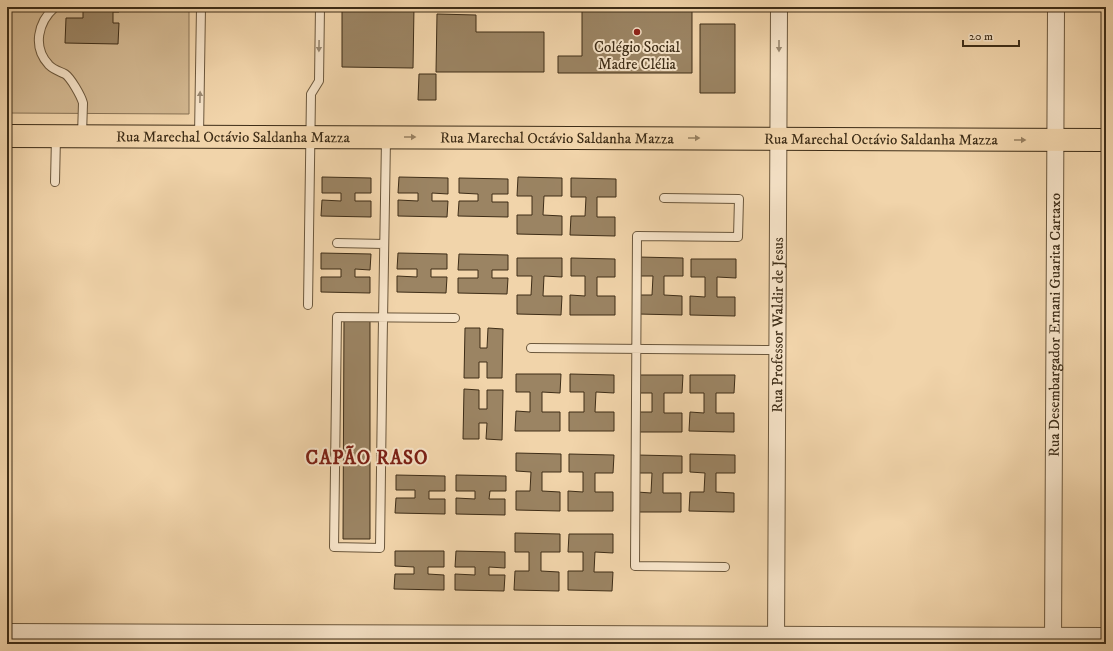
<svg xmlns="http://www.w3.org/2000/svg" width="1113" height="651" viewBox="0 0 1113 651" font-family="'IM FELL DW Pica',serif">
	<rect width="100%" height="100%" fill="#f1d4aa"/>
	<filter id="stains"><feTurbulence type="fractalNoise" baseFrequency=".005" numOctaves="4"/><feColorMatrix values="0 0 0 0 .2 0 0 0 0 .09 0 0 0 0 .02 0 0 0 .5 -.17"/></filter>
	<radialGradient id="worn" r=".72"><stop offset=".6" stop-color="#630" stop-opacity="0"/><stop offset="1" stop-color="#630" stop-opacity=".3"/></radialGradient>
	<!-- green -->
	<path fill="#d3b891" stroke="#887254" d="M7 7H189V114L7 113Z"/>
	<!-- building -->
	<path fill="#9b8463" stroke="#3e2d17" d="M83 7H119V12H113V23H119L118 44 65 43 66 18H83Z
		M342 7H414L413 68 342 67Z
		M582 7H692V73H558V56H582Z
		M437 14 476 15V32H544V72H436Z
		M700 24H735V93H700Z
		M419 74H436V100H418Z
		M322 177 371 178V193H355V201H371V217L321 216 322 200 341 201V193H322Z
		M399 177 448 178V194L432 193V201H448L447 217 398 216V200L418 201V193H398Z
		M518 177 562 178V196H544L543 215 562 216V235L517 234V215H532V196H517Z
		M459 178 508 179V194H492V202H508V217L458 216 459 201H478V194L459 193Z
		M571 178 616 179V197H597V217H615V236L570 235 571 216H585L586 197H571Z
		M321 253 371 254 370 270 355 269V277H370V293L321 292V277H341V269H321Z
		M398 253 447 254V269H431V277H447L446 293 397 292V276L417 277V269H397Z
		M459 254 508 255V270H492V278H508L507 294 458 293V278H478V270H458Z
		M638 257 683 258V276H664V295L682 296V315L638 314V295H652L653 276H638Z
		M517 258H562V277L544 276 543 296H562L561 315 517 314V295H531L532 276H517Z
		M571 258 615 259V277H597V296H615V315H570V295L585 296V276H571Z
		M691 259H736V278L717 277V297H735V316L690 315V296L705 297V277H691Z
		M344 319H370V539H343Z
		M465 328H480V348H487L488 328 503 329 502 378H487V362H479V378H464Z
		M516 374H561L560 393 542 392V412H560V431H515L516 411 530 412V392H516Z
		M570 374 614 375V393L596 392 595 412H614V431H569V412H584V392H570Z
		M638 375H683L682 393H664V413H682V432H637V412H652V393H638Z
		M690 375H735L734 393H716V413H734V432L689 431 690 412 704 413V393H690Z
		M464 389 479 390V409H487V390H503L502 440 486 439 487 423H479V439H463Z
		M516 453 561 454V472H542V491L560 492V511L516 510V491H530L531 472 516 471Z
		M569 454 614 455 613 473H595V492H613V511H568V491L583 492V472H569Z
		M690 454 735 455V473H716V492L734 493V512L689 511 690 492H704L705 473 690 472Z
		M637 455 682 456V473H663V493H681V512H636L637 492 651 493 652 473H637Z
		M396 475 445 476V491H429V499H445V514L395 513 396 498H415V490H396Z
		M456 475 506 476V491H490L489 499H505V515L456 514V498L475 499V491H456Z
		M515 533 560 534V552H541V571L559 572V591L514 590 515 571H529V552H515Z
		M569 534H613V553L595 552 594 572H613L612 591 568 590V571H583V552H568Z
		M395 551H444V567H428V574L444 575V590L394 589 395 574H414V567L395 566Z
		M456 551 505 552V568L489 567V575H505L504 591 455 590V574L475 575V567H455Z"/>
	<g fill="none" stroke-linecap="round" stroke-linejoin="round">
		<defs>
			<path id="lane" d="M55 7C38 22 32 47 49 65 54 70 59 71 65 74 71 78 81 96 83 103L82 135
				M199 136 201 7
				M386 139C383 275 382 412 380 548L334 547 337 317 455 318
				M55 182 56 137
				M664 198 739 199 738 237 637 236 635 566 725 567
				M337 243 384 244
				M308 305 311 94 319 81 320 7
				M531 348 777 350"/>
			<g id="street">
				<path d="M7 632 1106 636"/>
				<path id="s1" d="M776 644 779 7"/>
				<path id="s2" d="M1053 644 1056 7"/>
			</g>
			<g id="primary">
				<path id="s3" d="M7 136 1106 140"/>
			</g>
		</defs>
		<!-- lane casing -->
		<use href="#lane" stroke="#6b573c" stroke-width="10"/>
		<!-- street casing -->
		<use href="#street" stroke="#6b573c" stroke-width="18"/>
		<!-- primary casing -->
		<use href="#primary" stroke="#3e2d17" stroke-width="24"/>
		<!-- lane -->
		<use href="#lane" stroke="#f6e3c8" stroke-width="8"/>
		<!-- street -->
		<use href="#street" stroke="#f6e3c8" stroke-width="16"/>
		<!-- primary -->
		<use href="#primary" stroke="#f1d4aa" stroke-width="22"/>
	</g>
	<!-- one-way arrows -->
	<defs><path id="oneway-solid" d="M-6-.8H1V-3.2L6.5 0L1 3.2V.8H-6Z"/></defs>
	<g fill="#9a8870">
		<use href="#oneway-solid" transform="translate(319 46) rotate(91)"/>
		<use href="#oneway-solid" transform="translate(779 46) rotate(90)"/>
		<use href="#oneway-solid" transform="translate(200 97) rotate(-89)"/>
	</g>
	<g fill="#988060">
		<use href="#oneway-solid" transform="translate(410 137)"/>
		<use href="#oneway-solid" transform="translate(694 138)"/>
		<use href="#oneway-solid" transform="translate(1020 140)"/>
	</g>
	<!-- markers -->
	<circle fill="#8f2418" stroke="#f6e3c8" stroke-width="1.5" cx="637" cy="32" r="4"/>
	<g text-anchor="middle" stroke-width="4" stroke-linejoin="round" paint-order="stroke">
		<!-- poi labels -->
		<g font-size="15" fill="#3e2d17" stroke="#f6e3c8">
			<text x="637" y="52">Colégio Social<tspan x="637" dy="17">Madre Clélia</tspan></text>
		</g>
		<!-- street labels -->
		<g font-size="15" fill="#3e2d17" stroke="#f6e3c8">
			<text dy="5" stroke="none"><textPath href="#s3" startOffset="226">Rua Marechal Octávio Saldanha Mazza</textPath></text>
			<text dy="5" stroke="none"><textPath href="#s3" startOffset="550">Rua Marechal Octávio Saldanha Mazza</textPath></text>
			<text dy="5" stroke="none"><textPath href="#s3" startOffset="874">Rua Marechal Octávio Saldanha Mazza</textPath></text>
			<text dy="5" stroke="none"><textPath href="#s1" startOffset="319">Rua Professor Waldir de Jesus</textPath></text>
			<text dy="5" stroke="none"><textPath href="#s2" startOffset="319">Rua Desembargador Ernani Guarita Cartaxo</textPath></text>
		</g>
		<!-- district labels -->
		<g font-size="19" font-weight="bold" letter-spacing="1" fill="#7a1f14" stroke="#f6e3c8">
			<text x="367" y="464">CAPÃO RASO</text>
		</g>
	</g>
	<!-- margin -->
	<rect width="1113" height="651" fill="none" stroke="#f1d4aa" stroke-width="24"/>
	<rect x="8" y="8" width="1097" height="635" fill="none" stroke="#3e2d17" stroke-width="2"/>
	<rect x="12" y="12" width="1089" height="627" fill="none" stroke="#3e2d17"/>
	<!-- scale -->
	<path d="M963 40v6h56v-6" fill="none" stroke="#3e2d17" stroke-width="2"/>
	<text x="969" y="40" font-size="12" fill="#3e2d17" stroke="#f6e3c8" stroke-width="3" paint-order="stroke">20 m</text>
	<rect width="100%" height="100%" filter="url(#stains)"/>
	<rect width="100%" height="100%" fill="url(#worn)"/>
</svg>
